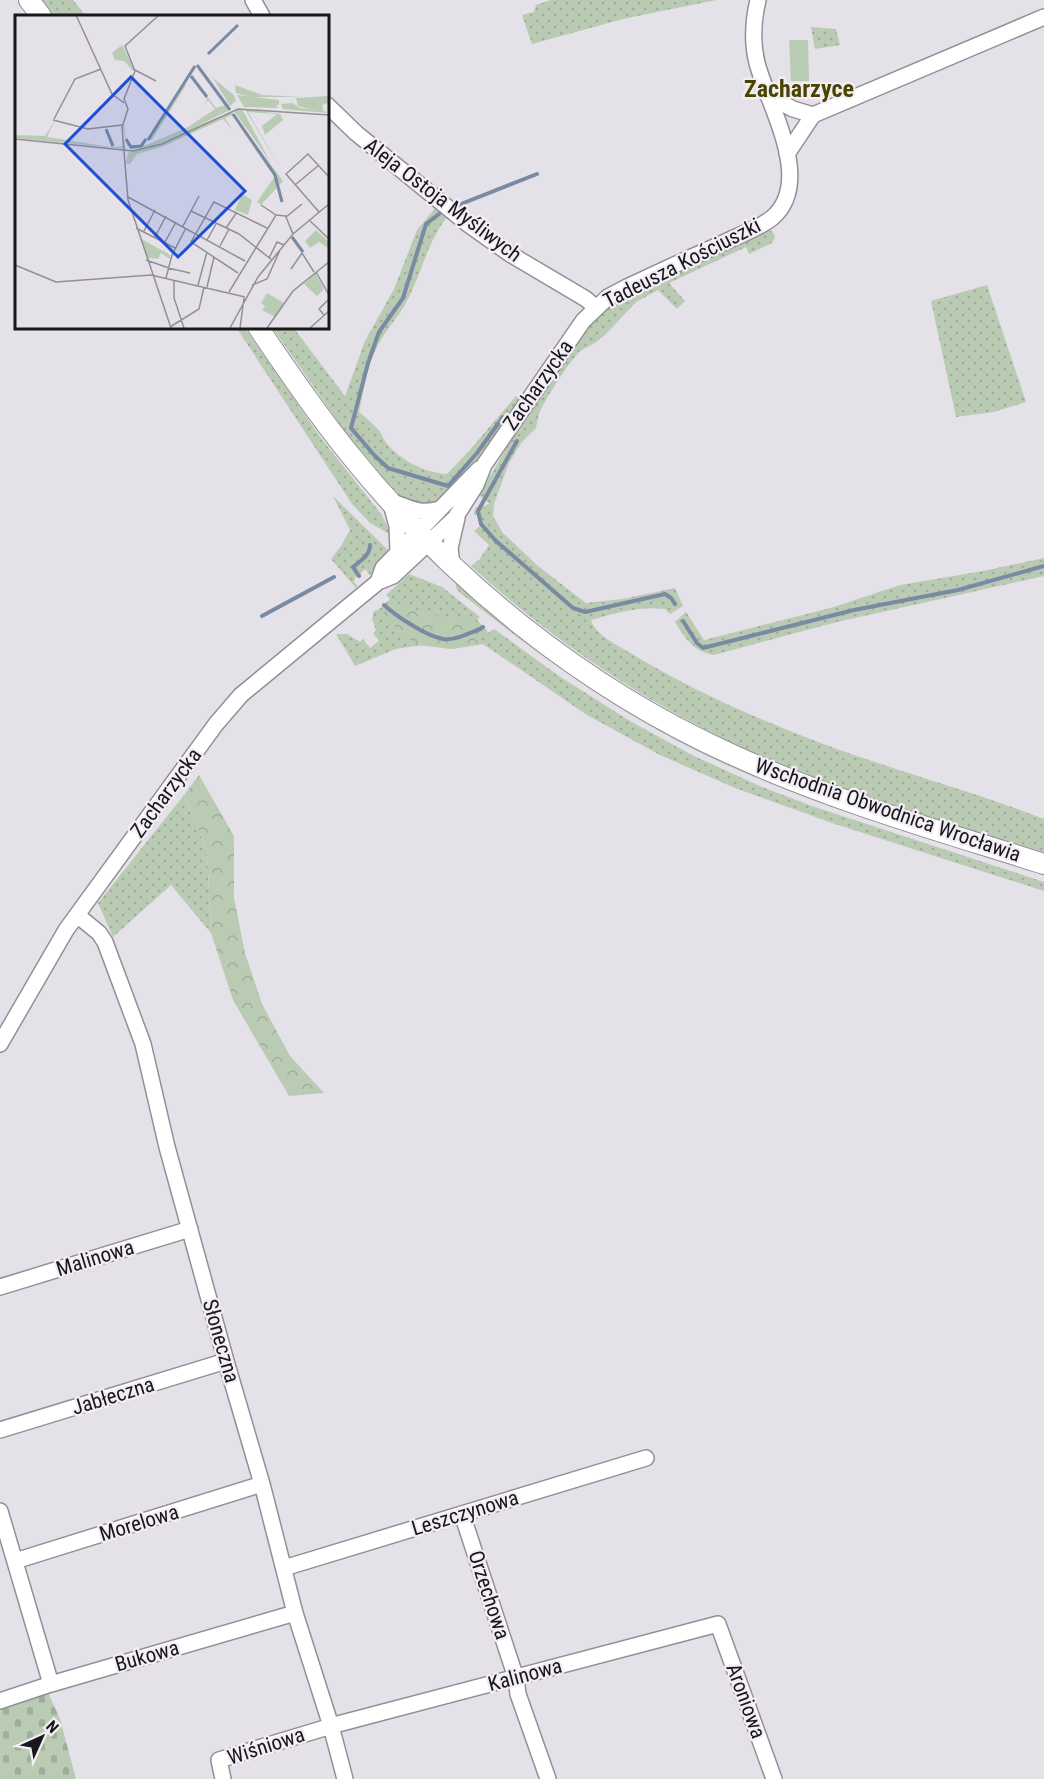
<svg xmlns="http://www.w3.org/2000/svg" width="1044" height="1779" viewBox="0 0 1044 1779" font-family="'Roboto Condensed',sans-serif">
	<defs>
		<pattern id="grass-dots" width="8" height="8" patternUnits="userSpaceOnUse" patternTransform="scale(1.5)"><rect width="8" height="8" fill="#bacbb4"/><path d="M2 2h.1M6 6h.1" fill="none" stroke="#9fae9a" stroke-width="1.8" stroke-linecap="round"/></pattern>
		<pattern id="forest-crowns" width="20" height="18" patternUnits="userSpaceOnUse" patternTransform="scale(1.5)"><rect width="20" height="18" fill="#bacbb4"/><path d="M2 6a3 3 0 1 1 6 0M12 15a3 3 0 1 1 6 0" fill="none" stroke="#9fae9a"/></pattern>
		<pattern id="cemetery-stones" width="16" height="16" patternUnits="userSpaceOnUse" patternTransform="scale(1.5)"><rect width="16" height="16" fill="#bacbb4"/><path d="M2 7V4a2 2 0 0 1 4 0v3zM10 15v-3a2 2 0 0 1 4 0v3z" fill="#9fae9a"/></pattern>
	</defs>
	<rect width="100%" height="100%" fill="#e5e1e8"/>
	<!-- grass -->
	<path fill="url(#grass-dots)" d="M38 0H73L86 16H51Z
		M551 0H716L623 19 532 44 522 15 534 12 536 5Z
		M811 27 836 29 840 45 815 49Z
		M436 207 448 216C429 239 423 268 410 295 402 313 387 328 378 345 367 366 364 389 359 412 365 417 371 422 377 428 382 433 383 439 387 444 402 461 425 473 447 474L468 452 516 396 522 400 479 462 435 507 399 499 348 436 272 327H293L345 396 365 341 394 289 417 230Z
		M769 230 773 232 775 237 772 243 749 254 746 247 669 283 685 301 677 309 658 290 636 302 606 334 595 343 580 351 567 367 548 396 539 413 536 428 521 443 509 463 494 504 493 516 503 533 538 566 586 603 622 599 675 588 683 606 670 614 665 609C639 606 616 613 591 620 596 636 618 645 632 654 683 685 739 711 795 733 876 766 962 787 1044 819V855C959 828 874 802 791 769 674 721 564 652 471 566L479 560 489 545 474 531 480 526 477 515H474V512L476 507 482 508 489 503 479 495 513 437 545 391 542 388 580 334 614 300Z
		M987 285 1026 402 994 412 956 417 931 301Z
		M236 327H244L321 438 381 514 393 536 370 523 352 504Z
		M333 496 390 552 387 558 370 575 365 569 361 573V575L355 578 354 582 357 586 356 588 331 559 341 546 350 530Z
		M1044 558V576L837 622 714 655C695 653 684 637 675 622L686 612 704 640 834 607 900 585 983 571Z
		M409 574 442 587 480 617 477 620 486 629 488 633 494 629 559 676 630 721 692 755 762 787 812 806 1044 882V891L835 824 735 788 660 755 587 715 483 644 452 649 422 645 396 649 355 666 336 634H347L360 642 363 639 370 648 379 641 373 633 376 630 372 619 374 611 378 610 390 599 386 595Z
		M456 582 510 628 550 660 599 692 1044 873V875C929 839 811 806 701 753 614 710 535 652 459 592L456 588Z
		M184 795 207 850 211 933 171 885 113 937 98 903Z"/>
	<!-- forest -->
	<path fill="url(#forest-crowns)" d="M396 603 426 613 463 619 474 623 475 639 483 644 452 649 418 645 397 629 383 613Z
		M199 775 234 836V898L245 953 262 1004 290 1056 324 1093 289 1096 233 1000 211 933 207 850 184 795Z"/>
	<!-- cemetery -->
	<path fill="url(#cemetery-stones)" d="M47 1690 60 1719 76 1779H0V1705Z"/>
	<!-- garden -->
	<path fill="#bacbb4" d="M789 40H808L809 81H791Z"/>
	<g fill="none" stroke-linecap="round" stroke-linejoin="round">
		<!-- stream -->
		<path stroke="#7a8aa3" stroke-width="4" d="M456 206 537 174
			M439 214 426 224 403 298 379 332 368 363 351 428 375 456 388 468 448 486 477 453 503 417
			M517 441 478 511 481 524 496 541 573 608 585 612 665 594 671 598 675 604
			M359 576 353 567C360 561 370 556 370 545
			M384 605C396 616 426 636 443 639 454 641 469 633 480 629L483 627
			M262 616 334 577
			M683 621 697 643 703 648 854 610 958 590 1044 566"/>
		<defs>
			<path id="minor" d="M253 0 262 16
				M768 96 793 109 813 115
				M327 105 356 133 469 225 510 254 586 299 595 307
				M787 154 813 115 1044 17
				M390 501C411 508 419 515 440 509
				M391 504 397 526 398 551
				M452 565 450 548 457 518
				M378 582 383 568 479 469
				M77 915 99 933 105 942 143 1044 167 1147 226 1361 262 1484 295 1613 331 1726 345 1779
				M0 1044 66 930 216 724 241 695 378 582 393 576 455 518 476 485 484 465 583 321 608 297 627 287C659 272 691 257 723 243 739 235 758 229 772 218 815 181 768 106 757 63 752 43 753 21 758 0
				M0 1287 190 1229
				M0 1430 226 1361
				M0 1511 51 1684
				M462 1514 516 1678 518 1694 548 1779
				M15 1561 262 1484
				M284 1568 646 1458
				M0 1701 51 1684 295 1613
				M223 1779 219 1760 338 1724 718 1624 774 1779"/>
			<path id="major" d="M29 0 41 16
				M258 327C286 369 315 411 347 451 450 580 582 687 733 755 833 801 940 831 1044 864"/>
		</defs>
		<!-- minor casing -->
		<use href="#minor" stroke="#938f96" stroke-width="18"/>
		<!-- major casing -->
		<use href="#major" stroke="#938f96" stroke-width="22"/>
		<!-- minor -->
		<use href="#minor" stroke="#fff" stroke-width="15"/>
		<!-- major -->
		<use href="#major" stroke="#fff" stroke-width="20"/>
	</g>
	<g text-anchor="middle" stroke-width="4.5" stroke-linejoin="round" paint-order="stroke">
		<!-- street labels -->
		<g font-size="21" fill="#181719" stroke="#f3eef6">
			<text transform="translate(443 200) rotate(37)" y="7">Aleja Ostoja Myśliwych</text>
			<text transform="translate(682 263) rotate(-27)" y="7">Tadeusza Kościuszki</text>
			<text transform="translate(538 385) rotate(-55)" y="7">Zacharzycka</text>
			<text transform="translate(166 793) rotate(-54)" y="7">Zacharzycka</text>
			<text transform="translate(888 810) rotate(19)" y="7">Wschodnia Obwodnica Wrocławia</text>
			<text transform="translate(95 1258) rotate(-17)" y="7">Malinowa</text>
			<text transform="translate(221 1341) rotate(74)" y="7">Słoneczna</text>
			<text transform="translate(113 1396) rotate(-17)" y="7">Jabłeczna</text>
			<text transform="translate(465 1513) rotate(-17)" y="7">Leszczynowa</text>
			<text transform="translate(139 1523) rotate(-17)" y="7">Morelowa</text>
			<text transform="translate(489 1595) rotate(72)" y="7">Orzechowa</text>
			<text transform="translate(147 1656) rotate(-16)" y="7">Bukowa</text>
			<text transform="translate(525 1675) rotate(-15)" y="7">Kalinowa</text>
			<text transform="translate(746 1701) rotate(70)" y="7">Aroniowa</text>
			<text transform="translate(266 1746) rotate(-18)" y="7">Wiśniowa</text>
		</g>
		<!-- quarter labels -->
		<g font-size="24" font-weight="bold" fill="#494400" stroke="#f3eef6">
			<text x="799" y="97">Zacharzyce</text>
		</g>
	</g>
	<!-- overview -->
	<g transform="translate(15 15)">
		<rect width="314" height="314" fill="#e5e1e8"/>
		<path d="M107 30 119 54 118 56 109 46 100 45 97 38ZM176 61 201 93 210 90 213 96 149 127 116 135 112 130 108 113V109L114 94 109 108 111 124 114 130H125L130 123 135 125 170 69 171 70 137 125H131L129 131 173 112 200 94 193 85 189 90 192 84ZM222 80 264 85V90H260L264 93 229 92ZM313 81V88L307 90 308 96 313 98 268 94 266 89 277 88 285 93 299 95 283 91 281 83ZM227 94 255 146 219 96ZM230 94 265 99 268 105 250 120 247 111 262 99 233 97 269 160ZM217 97 268 166 246 190 242 187 260 161 217 100 210 103 218 115 208 104 147 132 122 139 115 149 111 148 113 138ZM40 105 32 122 96 132 91 117 92 114 99 132 108 131V121L111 134 0 123V120L30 121ZM227 179 237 185 233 200 220 195ZM301 215 313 226V233L304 227 295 233 290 226ZM125 223 155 240V244L146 238 143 244 132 243ZM300 258 309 274 302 281 289 269ZM252 278 269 288 260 302 247 295 250 291 246 288Z" fill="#bacbb4"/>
		<path d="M198 63 219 80 221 86 215 91ZM220 70 247 80 288 82H235L221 78Z" fill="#bacbb4"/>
		<path fill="none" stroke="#7a8aa3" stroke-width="3" d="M193 39 223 10M182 50 215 95M176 61 192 82M218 99 260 160 267 187M91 114 98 131M111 124 116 132 126 131 131 124M133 125 180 51M277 222 288 237"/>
		<path fill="none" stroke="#939095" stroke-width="1.5" d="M61 0 97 79 109 88M144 0 110 31 120 56 109 84 113 94 107 112 113 185 156 313M120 55 141 66M39 104 60 64 86 54M38 105 73 114 107 110M0 124 118 136 147 129 223 94 314 100M280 170 304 150M113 182 230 246M246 190 261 200M176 196 224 219 257 245M304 197 271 159 293 139 314 162M294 205 314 224M168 211 184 181M121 213 160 233M211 213 222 197M129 216 140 195M278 219 271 202 287 189M140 222 151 201M192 225 201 209M150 227 161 207M205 231 214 214M254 243 262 227 269 230M131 245 154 253M0 250 41 267 136 260 230 282M153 253 175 258M276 254 287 238 299 257M301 257 314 280M223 258 176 227 199 187 252 213M151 263 157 240 171 213M159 265V283L169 313M183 270 192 237M237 270 252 264 265 235M192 272 199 242M214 277 261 200 271 201M309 300 304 294 313 285M155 312 184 294 189 272M215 313 243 262 278 219 314 189M225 313 229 283M252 313 278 276 314 247M295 313 314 296"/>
		<path fill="#1d4ed8" fill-opacity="0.15" stroke="#1d4ed8" stroke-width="3" d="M116 62 230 176 163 242 50 129Z"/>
		<rect width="314" height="314" fill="none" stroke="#181719" stroke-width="3"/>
	</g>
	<!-- north arrow -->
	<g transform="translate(42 1737) rotate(45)" stroke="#f3eef6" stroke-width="4.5" paint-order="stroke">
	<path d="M0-4.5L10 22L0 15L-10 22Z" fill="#181719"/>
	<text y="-9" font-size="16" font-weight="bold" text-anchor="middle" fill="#181719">N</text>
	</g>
</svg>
